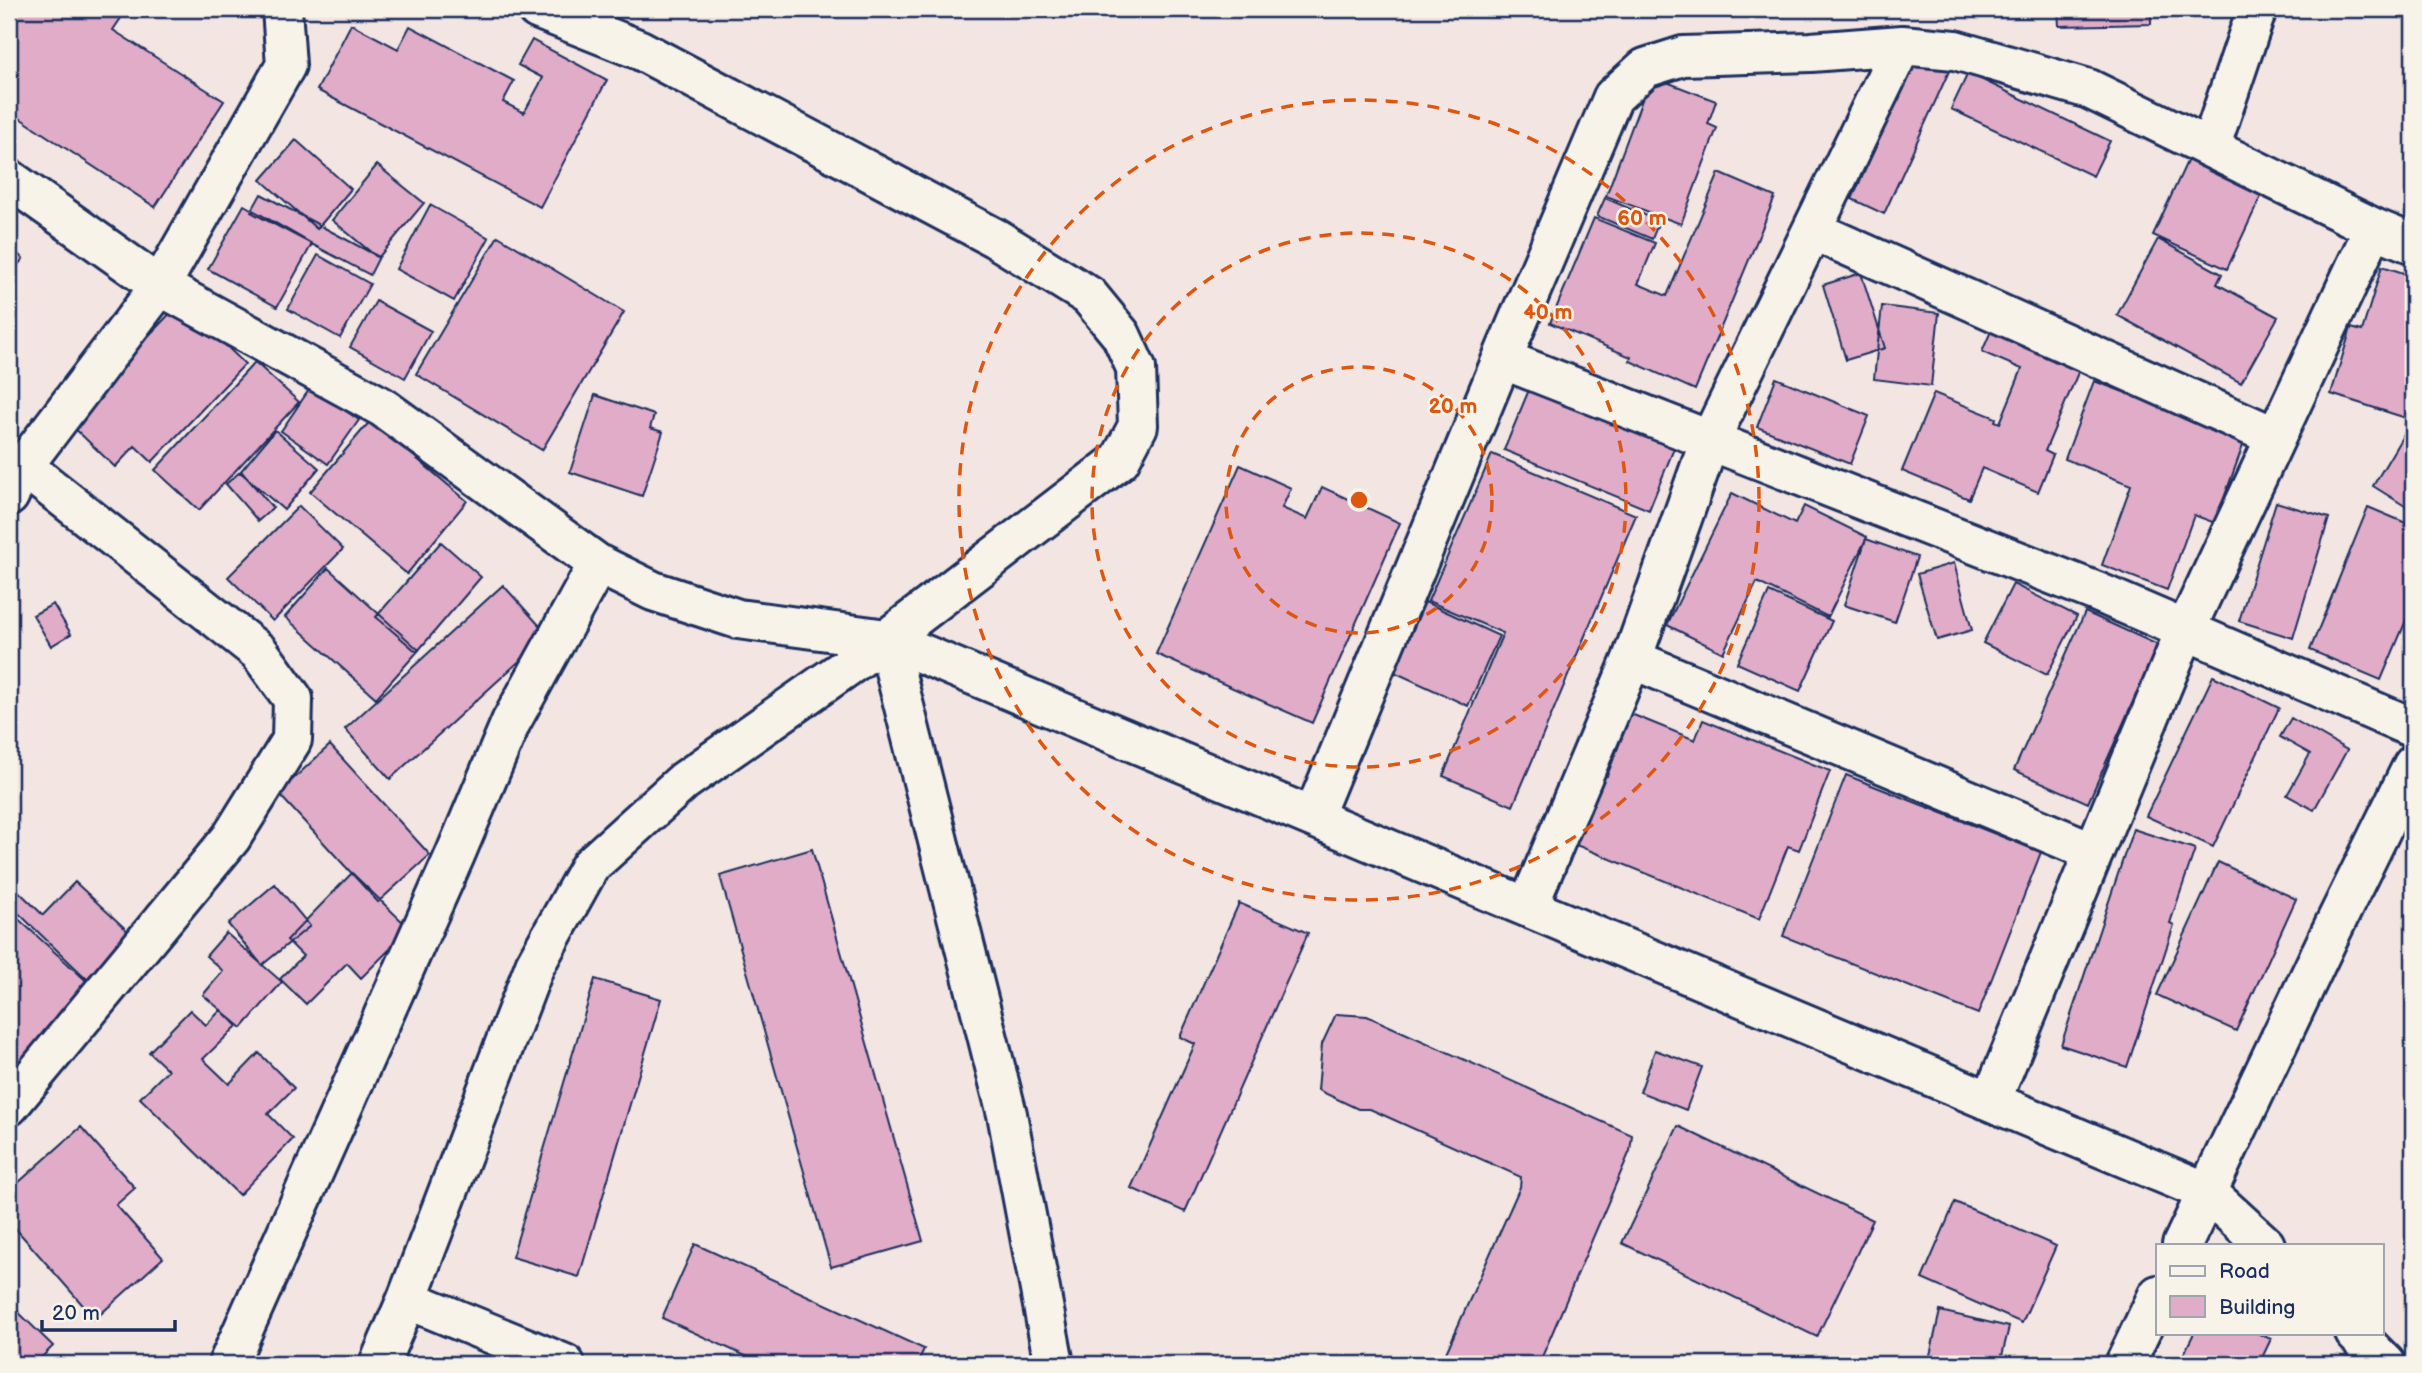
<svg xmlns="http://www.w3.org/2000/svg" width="2422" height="1373" viewBox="0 0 2422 1373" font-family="'Balsamiq Sans',sans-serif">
	<rect width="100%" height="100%" fill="#f2e5e2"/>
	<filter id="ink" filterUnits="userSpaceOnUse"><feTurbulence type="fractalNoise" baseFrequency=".0143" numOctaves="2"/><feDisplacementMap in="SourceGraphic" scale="14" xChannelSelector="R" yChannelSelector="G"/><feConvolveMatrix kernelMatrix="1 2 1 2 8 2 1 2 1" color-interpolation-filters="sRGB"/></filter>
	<g filter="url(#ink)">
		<!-- building -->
		<path fill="#e0acc8" stroke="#1b2f5e" stroke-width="2" d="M9 9H127L113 30 224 101 155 207 9 111Z
			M2058 9H2151V24L2059 26Z
			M351 24 398 49 410 26 514 81 503 102 524 113 543 78 518 65 532 40 607 80 540 207 317 90Z
			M1918 54 1950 69 1884 214 1852 199Z
			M1968 73 2110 141 2093 176 1951 109Z
			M1651 76 1716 101 1708 124 1717 128 1681 224 1606 196Z
			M296 140 351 189 317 229 261 180Z
			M2190 155 2264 190 2227 269 2153 235Z
			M377 165 424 203 378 258 332 220Z
			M1719 173 1775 197 1695 390 1630 361 1631 357 1550 323 1594 218 1655 243 1638 284 1667 296Z
			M261 194 379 257 370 275 251 212Z
			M1605 198 1659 221 1652 239 1597 216Z
			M244 205 312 244 277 307 208 269Z
			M430 205 489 238 454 301 396 269Z
			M498 236 624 312 542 450 416 374Z
			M2158 239 2222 274 2217 284 2278 317 2241 383 2117 315Z
			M9 245 23 259 9 275Z
			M318 255 370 284 340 338 288 309Z
			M2382 266 2413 276V427L2405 424 2406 418 2331 394 2351 328 2362 331Z
			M1861 273 1885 348 1846 360 1823 285Z
			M376 301 431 331 405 378 350 347Z
			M181 302 245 364 152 462 135 446 115 467 67 421Z
			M1882 306 1939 313 1931 386 1874 379Z
			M1991 331 2080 368 2045 451 2053 455 2038 492 1982 468 1969 499 1902 471 1934 393 1996 418 1995 421 2000 423 2022 369 1982 352Z
			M255 362 299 402 199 510 155 470Z
			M1776 378 1869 416 1850 464 1757 427Z
			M1533 380 1677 441 1649 510 1504 450Z
			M2094 381 2246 437 2215 523 2194 515 2167 590 2102 565 2131 485 2065 459Z
			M311 387 359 420 328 464 281 431Z
			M595 395 654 415 650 428 663 432 642 496 570 472Z
			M371 420 467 501 407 574 310 492Z
			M2411 422 2413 423V511L2373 486Z
			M275 430 319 468 284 510 240 472Z
			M1492 454 1636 515 1513 806 1443 776 1503 633 1428 601Z
			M1240 465 1291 488 1282 508 1307 519 1322 487 1400 523 1312 723 1156 654Z
			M241 471 273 508 258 521 226 484Z
			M1732 493 1795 524 1804 506 1867 537 1828 617 1757 582 1723 653 1667 625Z
			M2276 502 2329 518 2293 638 2239 621Z
			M299 506 343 549 273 621 228 577Z
			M2368 507 2413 526V612L2410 611 2381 680 2310 650Z
			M1866 539 1917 557 1895 622 1844 605Z
			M441 542 481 577 417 652 376 617Z
			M1954 563 1972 630 1937 640 1917 574Z
			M328 568 419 650 376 698 285 617Z
			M2013 584 2077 616 2047 675 1983 643Z
			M503 585 548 635 390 779 345 729Z
			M1769 592 1832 621 1800 691 1737 663Z
			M1425 602 1499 636 1468 706 1394 672Z
			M53 604 71 634 51 646 33 615Z
			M2085 612 2158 645 2088 803 2014 770Z
			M2213 676 2279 708 2213 847 2146 816Z
			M1631 714 1695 740 1703 720 1830 771 1799 850 1788 846 1759 919 1571 843 1599 773 1607 776Z
			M2291 718 2347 750 2314 810 2287 795 2310 754 2280 737Z
			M330 745 430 855 378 902 278 793Z
			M1846 775 2041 852 1978 1014 1783 936Z
			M2133 829 2195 849 2170 923 2174 925 2127 1067 2061 1045Z
			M812 849 923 1241 831 1267 720 876Z
			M2218 862 2296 899 2236 1031 2157 995Z
			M352 873 410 929 361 978 347 963 306 1004 280 979 303 956 287 940Z
			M75 882 130 933 87 979 9 904V886L11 884 43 915Z
			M275 884 310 926 262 965 228 924Z
			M1239 903 1308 933 1185 1212 1131 1188 1195 1044 1180 1037Z
			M14 915 92 986 15 1070 9 1064V921Z
			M226 933 282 982 242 1028 203 995 223 971 206 956Z
			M595 979 661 999 579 1277 512 1257Z
			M190 1010 206 1025 221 1010 237 1026 203 1059 229 1084 259 1053 294 1088 268 1114 293 1139 239 1195 140 1098 168 1070 149 1052Z
			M1336 1014 1367 1016 1632 1135 1630 1151 1539 1364H1441L1520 1187 1521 1177 1370 1109H1358L1318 1090 1322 1044Z
			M1655 1050 1702 1067 1686 1110 1640 1092Z
			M1678 1126 1873 1220 1817 1337 1622 1243Z
			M81 1127 135 1188 116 1205 163 1258 95 1319 9 1221V1191Z
			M1955 1202 2056 1246 2022 1323 1922 1279Z
			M695 1244 924 1349 917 1364H763L662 1318Z
			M9 1303 53 1346 35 1364H9Z
			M1940 1311 2009 1327 2000 1364H1928Z
			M2194 1333H2257L2271 1339 2259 1364H2179Z"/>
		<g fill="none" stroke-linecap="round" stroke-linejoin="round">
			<defs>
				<path id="minor" d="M1902 45 1710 440 1632 659 2094 852
					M2210 148 2257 9
					M9 179 160 286 382 407 598 564 653 591 738 619 887 639 2207 1192 2265 1245
					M1812 230 2276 437
					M1502 359 2097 592 2413 728
					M9 496 23 466 160 286 286 65 282 9
					M887 639 1007 1114 1054 1364
					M1313 817 1502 359 1613 97 1645 68 1683 56 1811 52 1902 45 1955 50 2089 89 2374 228 2413 244
					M1528 907 1632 659
					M1991 1101 2185 631 2374 228
					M9 1106 231 838 292 740 293 699 259 652 23 466
					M2182 1245 2330 934 2413 765
					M407 1299 565 1364
					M2355 1333 2386 1364
					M228 1364 455 855 511 722 598 564
					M379 1364 407 1299 535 965 590 866 684 781 887 639 1120 460 1138 426 1136 368 1121 335 1089 296 995 238 640 50 537 9
					M2125 1364 2158 1295"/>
			</defs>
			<!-- minor casing -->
			<use href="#minor" stroke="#1b2f5e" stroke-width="44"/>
			<!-- minor -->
			<use href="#minor" stroke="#f7f3e8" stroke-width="38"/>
		</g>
	</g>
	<!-- distance rings -->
	<g fill="none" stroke="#de5710" stroke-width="3.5" stroke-dasharray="12 9">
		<circle cx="1359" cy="500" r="133"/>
		<circle cx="1359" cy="500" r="267"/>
		<circle cx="1359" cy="500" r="400"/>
	</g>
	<circle cx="1359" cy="500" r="10" fill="#de5710" stroke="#f7f3e8" stroke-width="3.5"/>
	<g font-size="21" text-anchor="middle" font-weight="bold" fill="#de5710" stroke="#f7f3e8" stroke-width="5" stroke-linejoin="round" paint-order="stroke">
		<text x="1642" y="225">60 m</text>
		<text x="1548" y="319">40 m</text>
		<text x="1453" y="413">20 m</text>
	</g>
	<!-- margin -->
	<rect width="2422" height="1373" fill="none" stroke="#f7f3e8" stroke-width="35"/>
	<rect x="18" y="18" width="2387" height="1338" fill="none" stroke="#1b2f5e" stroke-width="2.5" filter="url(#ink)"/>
	<!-- legend -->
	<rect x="2156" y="1244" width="228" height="91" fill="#f7f3e8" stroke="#9fa5b1" stroke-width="2"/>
	<rect x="2170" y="1266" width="35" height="10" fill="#f7f3e8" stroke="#9fa5b1" stroke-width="2"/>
	<text x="2219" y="1278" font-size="21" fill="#1b2f5e">Road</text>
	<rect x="2170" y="1296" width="35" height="21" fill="#e0acc8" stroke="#9fa5b1" stroke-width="2"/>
	<text x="2219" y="1314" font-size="21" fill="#1b2f5e">Building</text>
	<!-- scale -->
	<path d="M42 1320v10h133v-10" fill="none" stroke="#1b2f5e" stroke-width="3.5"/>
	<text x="52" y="1320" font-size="21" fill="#1b2f5e" stroke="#f7f3e8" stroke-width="5" paint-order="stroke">20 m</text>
</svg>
